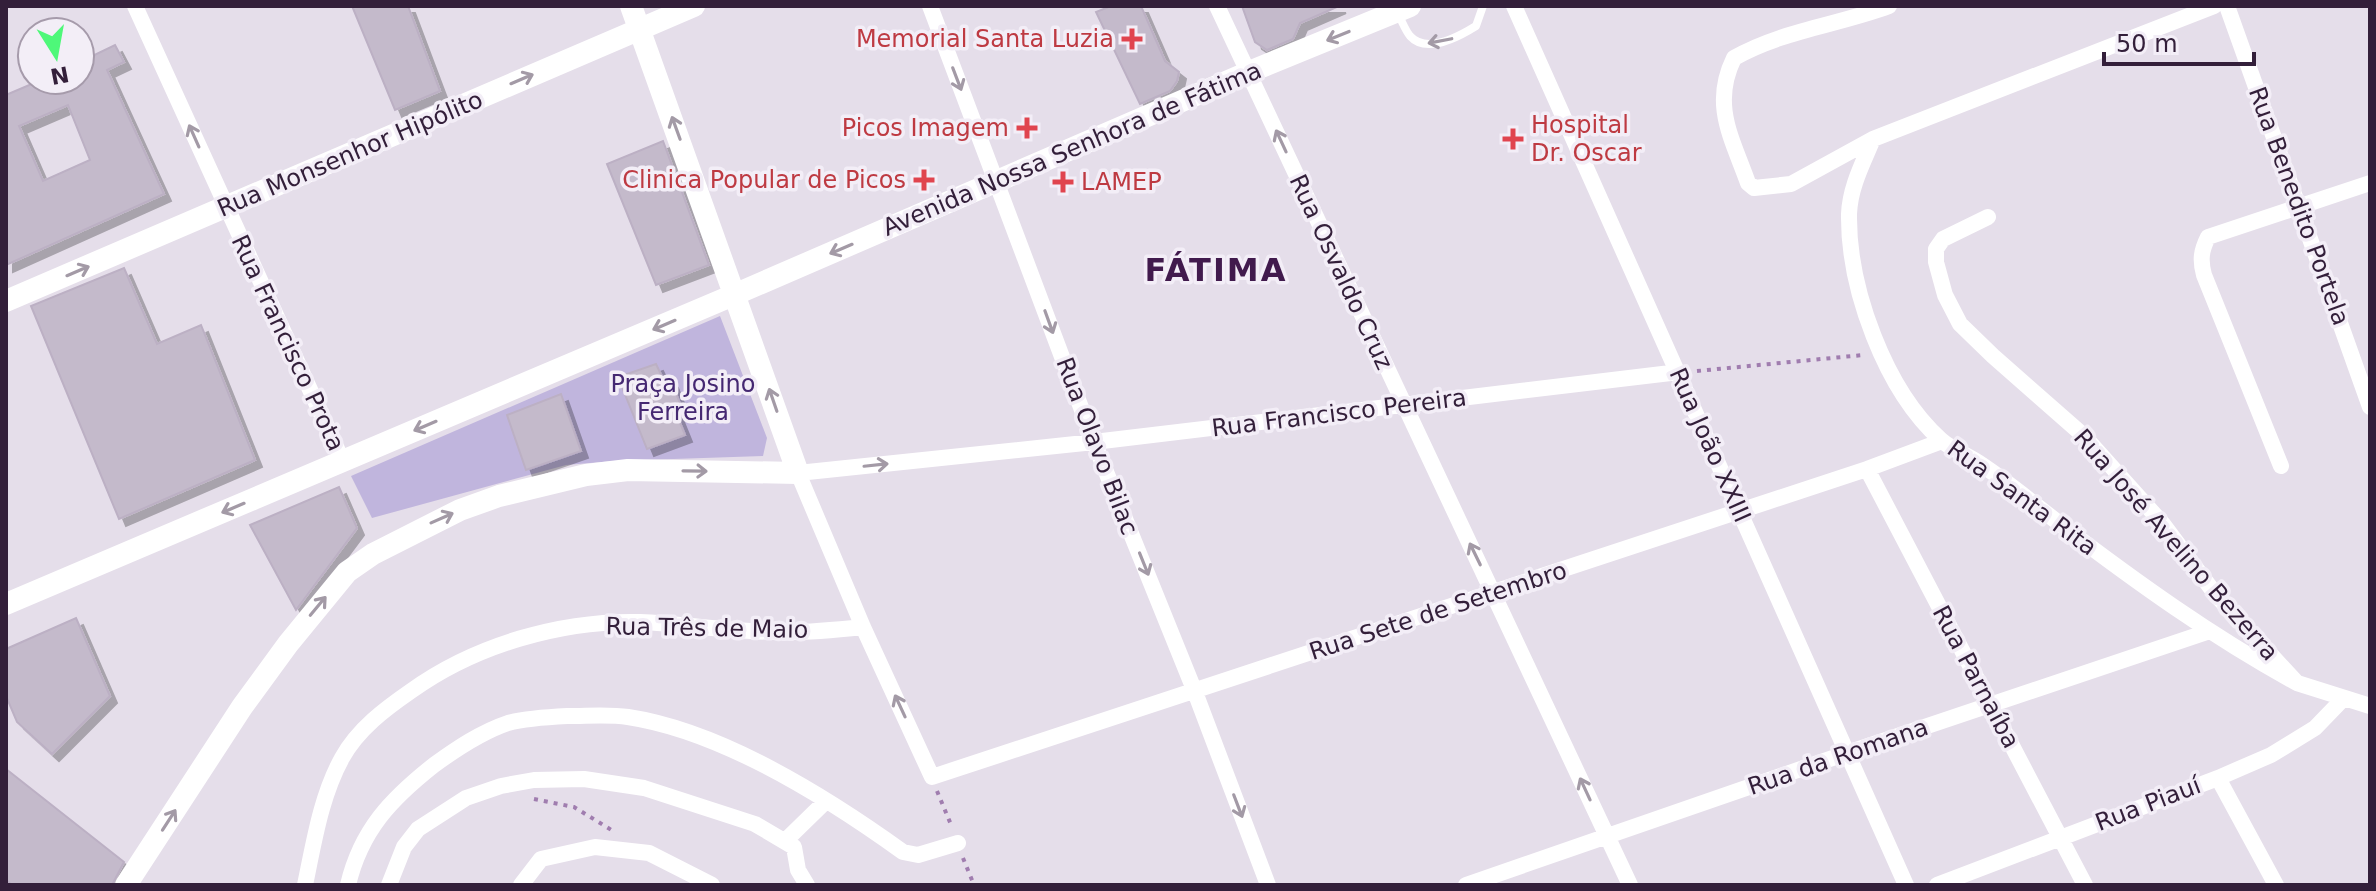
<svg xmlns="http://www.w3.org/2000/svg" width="2376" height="891" viewBox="0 0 2376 891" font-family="'DejaVu Sans',sans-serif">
	<defs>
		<filter id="shadow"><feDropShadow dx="7" dy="7" stdDeviation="0" flood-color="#0004"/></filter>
	</defs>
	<rect width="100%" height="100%" fill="#e5deea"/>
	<!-- green -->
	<path fill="#c0b5dd" d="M720,316L767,438L763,456L614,461L566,465L372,518L351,476Z"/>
	<!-- building -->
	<path fill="#c4bacb" stroke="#bcb0c4" stroke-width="2" fill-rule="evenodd" filter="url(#shadow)" d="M352,6H408L440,91L395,110Z
		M1111,6H1141L1165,61L1179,72L1177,81L1170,91L1140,104L1096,12Z
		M1242,6H1339L1300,23L1293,39L1267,50L1255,42Z
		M115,45L124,62L107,70L164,194L6,265V95L41,80H80V62ZM68,105L90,160L43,181L19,126Z
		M663,141L709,265L656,285L607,164Z
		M124,268L157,344L201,325L255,460L119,519L31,306Z
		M656,364L665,383L671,381L681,406L674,408L685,435L647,449L618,377Z
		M561,394L581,451L526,470L507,415Z
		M339,487L357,528L296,610L250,525Z
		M76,618L110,696L52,754L17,722L6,696V649Z
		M6,769L124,862L112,885H12L6,880Z"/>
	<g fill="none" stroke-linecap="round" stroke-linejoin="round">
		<!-- path -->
		<path stroke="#a07daf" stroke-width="4" stroke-dasharray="4 6" stroke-linecap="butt" d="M1697,371L1863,355
			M937,791L952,827
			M534,799L574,807L613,831
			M963,858L974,885"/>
		<!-- lane -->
		<path stroke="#fff" stroke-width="8" d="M1398,14C1402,21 1405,30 1410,36C1427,55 1460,36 1476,26L1483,6"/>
		<!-- street -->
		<path stroke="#fff" stroke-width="16" d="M135,6L343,462
			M930,6L1094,442L1195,692L1268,885
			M1217,6L1630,885
			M1514,6L1906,885
			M1889,6C1838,25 1781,31 1734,58C1711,105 1732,138 1748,183L1754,188L1791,184L1873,139L2214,6
			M2227,6L2370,407
			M1873,139C1863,163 1850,187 1849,214C1848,288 1885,390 1941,440C1952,450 1970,456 1982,465C2009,483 2034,504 2060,524C2135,581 2214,638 2297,683
			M1988,217L1943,239L1936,249V262L1945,295L1960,324L1993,356L2084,436L2163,524L2216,595L2297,683L2370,706
			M1679,372L1094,442L798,473L863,627L932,777L1867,469L1942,441
			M2281,466L2204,275C2200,260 2201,251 2208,237L2370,183
			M1867,469L2085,885
			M2218,778L2276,885
			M786,840L826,801
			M305,885C314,842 321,796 342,758C358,729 385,709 411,691C475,645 561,620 640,622C686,624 732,632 779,632C807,633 835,630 863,627
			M348,885C361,830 391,799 434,765C456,749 481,732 508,723C527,718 548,717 568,716C588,716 609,714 628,717C721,731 828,798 903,852L918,855L958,843
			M389,885L404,847L418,829L466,798L501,786L534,780L584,779L644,788L755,824L794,847L798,870L807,885
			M521,885L541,859L595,847L649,853L712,885
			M1466,885L1847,753L2210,631
			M1937,885L2218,778L2271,755L2315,728L2344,698"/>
		<!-- secondary -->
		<path stroke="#fff" stroke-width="22" d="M6,301L694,6
			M6,604L736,294L1249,72L1410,6
			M126,885L242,707L288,644L347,572L373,554L460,510L499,496L586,475L628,470L798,473L631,6"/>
	</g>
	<!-- one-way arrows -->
	<defs><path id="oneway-shaft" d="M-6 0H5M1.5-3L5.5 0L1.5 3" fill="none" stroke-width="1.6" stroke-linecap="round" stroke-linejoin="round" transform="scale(2)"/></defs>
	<g stroke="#a39aa6">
		<use href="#oneway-shaft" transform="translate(1338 36) rotate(158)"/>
		<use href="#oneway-shaft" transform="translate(1440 41) rotate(169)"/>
		<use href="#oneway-shaft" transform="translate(522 79) rotate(-23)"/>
		<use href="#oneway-shaft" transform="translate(957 79) rotate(69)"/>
		<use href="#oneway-shaft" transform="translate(676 128) rotate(-110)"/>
		<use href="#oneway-shaft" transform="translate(194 136) rotate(-114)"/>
		<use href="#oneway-shaft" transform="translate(1281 141) rotate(-115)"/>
		<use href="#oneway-shaft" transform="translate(841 249) rotate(157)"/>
		<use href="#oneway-shaft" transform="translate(78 271) rotate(-23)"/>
		<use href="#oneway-shaft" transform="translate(1049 322) rotate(70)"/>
		<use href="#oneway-shaft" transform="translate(664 325) rotate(157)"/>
		<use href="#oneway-shaft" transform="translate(773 400) rotate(-109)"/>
		<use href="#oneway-shaft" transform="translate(425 426) rotate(157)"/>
		<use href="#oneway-shaft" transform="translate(876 465) rotate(-6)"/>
		<use href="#oneway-shaft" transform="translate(695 471) rotate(1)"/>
		<use href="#oneway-shaft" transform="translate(233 508) rotate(157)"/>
		<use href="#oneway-shaft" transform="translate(442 518) rotate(-24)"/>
		<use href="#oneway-shaft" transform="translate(1475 554) rotate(-116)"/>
		<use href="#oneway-shaft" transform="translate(1144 564) rotate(68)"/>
		<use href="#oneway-shaft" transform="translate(318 606) rotate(-50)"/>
		<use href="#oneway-shaft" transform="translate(900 706) rotate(-115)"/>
		<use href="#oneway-shaft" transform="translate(1585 789) rotate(-115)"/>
		<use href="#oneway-shaft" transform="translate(1238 806) rotate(69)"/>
		<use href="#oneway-shaft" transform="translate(169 820) rotate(-57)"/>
	</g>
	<!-- markers -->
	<g fill="#e0444e" stroke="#f3eef7" stroke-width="3">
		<path d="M1128 27h8v8h8v8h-8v8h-8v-8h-8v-8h8z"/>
		<path d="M1023 116h8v8h8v8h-8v8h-8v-8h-8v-8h8z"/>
		<path d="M1509 127h8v8h8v8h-8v8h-8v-8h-8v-8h8z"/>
		<path d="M920 168h8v8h8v8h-8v8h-8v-8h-8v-8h8z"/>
		<path d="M1059 170h8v8h8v8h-8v8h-8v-8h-8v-8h8z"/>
	</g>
	<g text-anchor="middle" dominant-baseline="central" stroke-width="7" stroke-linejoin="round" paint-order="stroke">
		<!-- health labels -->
		<g font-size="24" fill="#be3a42" stroke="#f3eef7" text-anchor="end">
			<text x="1114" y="39">Memorial Santa Luzia</text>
			<text x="1531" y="125" text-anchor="start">Hospital<tspan x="1531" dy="28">Dr. Oscar</tspan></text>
			<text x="1009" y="128">Picos Imagem</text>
			<text x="906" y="180">Clinica Popular de Picos</text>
			<text x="1081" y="182" text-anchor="start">LAMEP</text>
		</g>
		<!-- street labels -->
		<g font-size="24" fill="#331f3a" stroke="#f3eef7">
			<text transform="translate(1072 149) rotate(-23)">Avenida Nossa Senhora de Fátima</text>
			<text transform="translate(350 154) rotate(-23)">Rua Monsenhor Hipólito</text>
			<text transform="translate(2299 206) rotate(70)">Rua Benedito Portela</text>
			<text transform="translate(1341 272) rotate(65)">Rua Osvaldo Cruz</text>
			<text transform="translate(288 343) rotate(65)">Rua Francisco Prota</text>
			<text transform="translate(1339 413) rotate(-7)">Rua Francisco Pereira</text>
			<text transform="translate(1710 445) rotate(66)">Rua João XXIII</text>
			<text transform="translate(1097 446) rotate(69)">Rua Olavo Bilac</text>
			<text transform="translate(2022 498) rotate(36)">Rua Santa Rita</text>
			<text transform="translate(2176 545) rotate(49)">Rua José Avelino Bezerra</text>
			<text transform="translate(1438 611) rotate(-18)">Rua Sete de Setembro</text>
			<text transform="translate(707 628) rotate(1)">Rua Três de Maio</text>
			<text transform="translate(1976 677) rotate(62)">Rua Parnaíba</text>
			<text transform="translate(1838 757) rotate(-19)">Rua da Romana</text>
			<text transform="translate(2148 804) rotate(-21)">Rua Piauí</text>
		</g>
		<!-- park labels -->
		<g font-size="24" fill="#452872" stroke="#f3eef7">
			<text x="683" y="384">Praça Josino<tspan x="683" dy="28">Ferreira</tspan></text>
		</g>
		<!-- district labels -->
		<g font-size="32" font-weight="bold" letter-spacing="2" fill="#411a4d" stroke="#f3eef7">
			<text x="1216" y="270">FÁTIMA</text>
		</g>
	</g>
	<!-- border -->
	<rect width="2376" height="891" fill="none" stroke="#331f3a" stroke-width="16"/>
	<!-- north arrow -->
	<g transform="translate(56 56) rotate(169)"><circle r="38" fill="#f3eef7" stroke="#a69bab" stroke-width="2"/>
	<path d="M0-6L14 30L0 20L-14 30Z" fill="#4ef879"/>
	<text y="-12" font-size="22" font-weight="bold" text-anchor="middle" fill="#331f3a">N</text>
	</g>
	<!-- scale -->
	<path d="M2104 52v12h150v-12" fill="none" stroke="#331f3a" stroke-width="4"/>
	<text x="2116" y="52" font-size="24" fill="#331f3a" stroke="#f3eef7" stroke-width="6" paint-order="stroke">50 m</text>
</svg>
